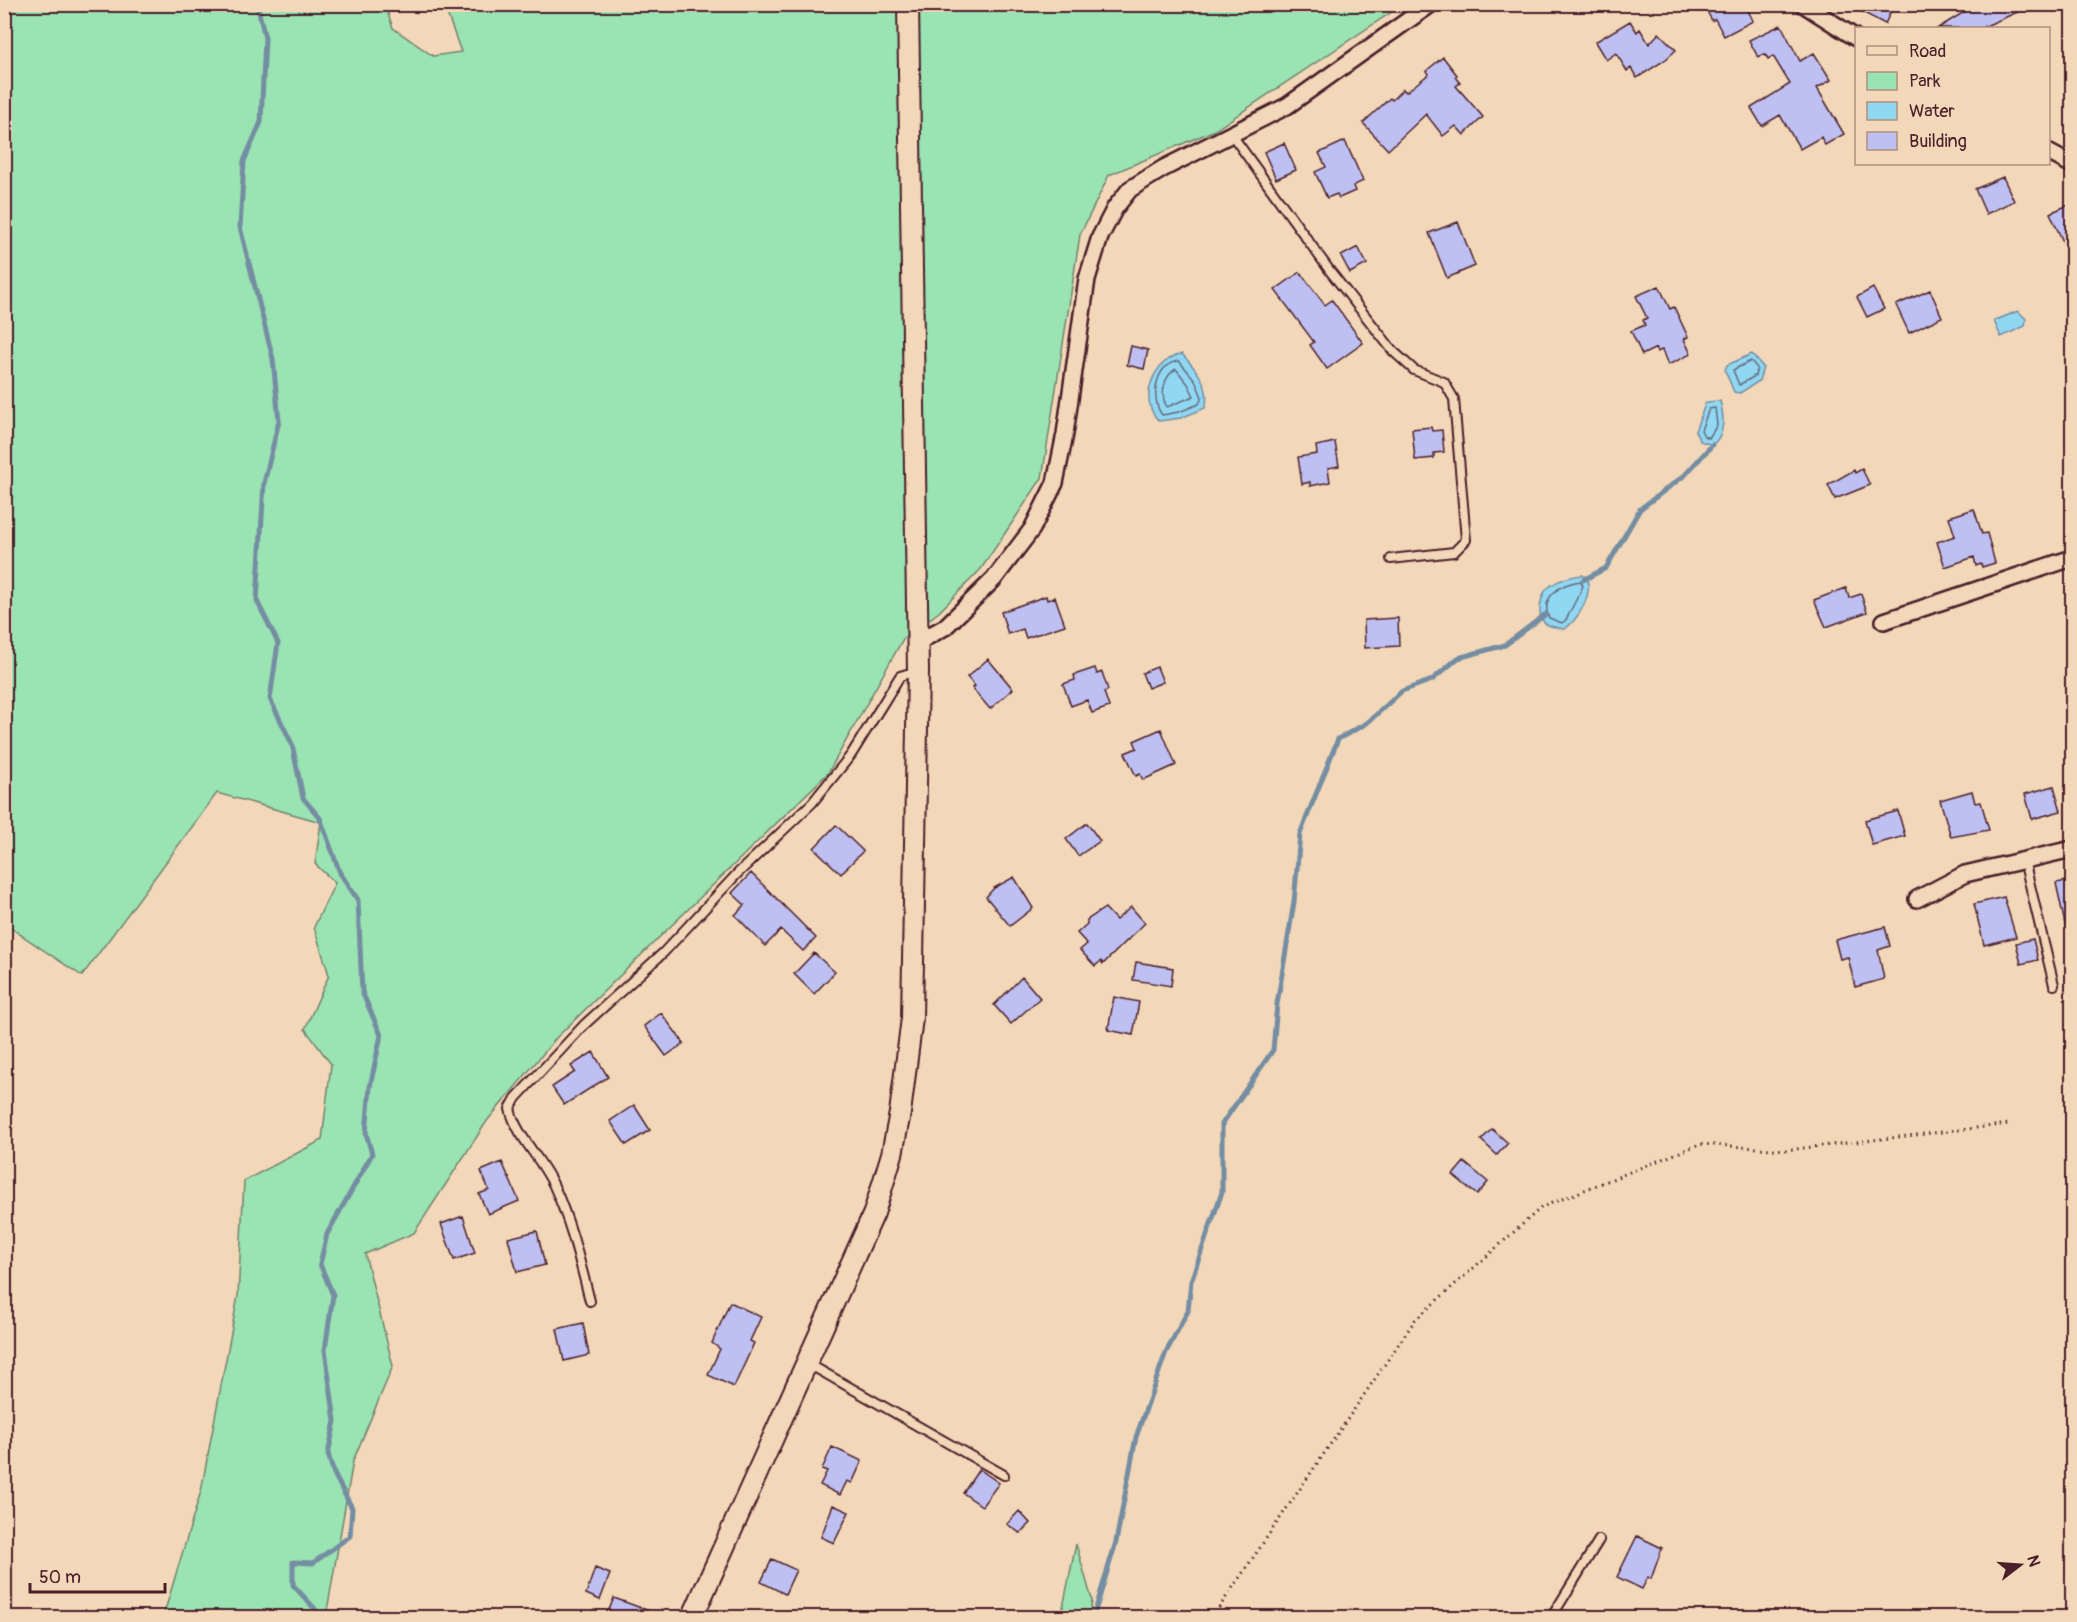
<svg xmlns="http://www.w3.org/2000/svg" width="2077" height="1622" viewBox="0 0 2077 1622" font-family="Pangolin,sans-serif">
	<rect width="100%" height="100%" fill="#f2d8b9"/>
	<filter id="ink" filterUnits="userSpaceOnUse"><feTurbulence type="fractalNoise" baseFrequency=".0167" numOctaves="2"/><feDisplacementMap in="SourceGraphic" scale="12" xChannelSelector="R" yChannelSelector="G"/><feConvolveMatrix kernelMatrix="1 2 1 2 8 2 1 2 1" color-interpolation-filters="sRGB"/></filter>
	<g filter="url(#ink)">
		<!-- green -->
		<path fill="#9ae3b2" stroke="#72816e" stroke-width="1.5" d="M4,5H385L393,28L433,56L461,52L444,5H1402L1215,130L1109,175L1080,235L1042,478L981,569L939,612L903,639L828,773L557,1037L487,1121L414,1233L365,1254L393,1366L353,1461L326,1617H163L201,1491L238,1296L244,1181L322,1140L331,1064L305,1029L329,975L314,927L335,883L315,864L321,822L217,793L82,976L5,924Z
			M1076,1544L1092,1600L1090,1617H1061Z"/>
		<!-- water -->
		<path fill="#90d7f2" stroke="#748da2" stroke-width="1.5" d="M2018,311L2026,319L2025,326L2001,337L1994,321Z
			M1182,354C1196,369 1212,387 1205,408L1181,418L1159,421C1137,400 1154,358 1182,354Z
			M1752,354L1763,367L1759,381L1740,393L1734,392L1725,370L1727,365Z
			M1720,401C1724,415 1726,435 1712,445L1700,441L1695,431L1706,402Z
			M1582,575L1587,577C1593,595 1579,618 1565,629C1559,628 1551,627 1546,624C1535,616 1541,592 1550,586C1559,580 1572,576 1582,575Z"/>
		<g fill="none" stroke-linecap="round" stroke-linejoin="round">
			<!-- shore -->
			<path stroke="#66697b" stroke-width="1.5" d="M1179,361L1195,380L1202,397L1199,404L1179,412L1162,415C1150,399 1155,363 1179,361Z
				M1751,361L1757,368L1755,376L1739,385L1733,370Z
				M1176,369L1188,384L1194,396L1167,407C1160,396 1163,376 1176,369Z
				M1715,408L1717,425L1709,438L1704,436L1701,430L1709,409Z
				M1580,581L1583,586L1566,620L1562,623L1549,618C1540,597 1560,584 1580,581Z"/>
			<!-- stream -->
			<path stroke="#748da2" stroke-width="5" d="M257,4L265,38L261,122L244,161L240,227L273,359L279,421L264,483L257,601L278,643L270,699L292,744L303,798L320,818L340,873L358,900L362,992L381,1035L370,1087L366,1133L372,1154L327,1234L320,1264L333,1295L325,1350L335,1421L328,1454L334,1474L352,1508L350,1536L313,1563L293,1562V1585L315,1609L317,1618
				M1583,580L1606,568L1640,509L1685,475L1712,445
				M1093,1618L1116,1542L1136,1437L1166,1352L1188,1311L1191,1281L1222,1192V1124L1273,1050L1277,1004L1294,902L1300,834L1338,739L1367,723L1402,691L1432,680L1458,658L1505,645L1546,614"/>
		</g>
		<!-- building -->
		<path fill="#bfc0f2" stroke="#4a1f2b" stroke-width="1.5" d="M1707,4H1745L1753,21L1724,36L1715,19L1712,21L1706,9L1709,7Z
			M1847,4H1894L1885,24Z
			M1977,4H2036L1981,28H1938Z
			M1630,21L1637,32L1640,29L1649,44L1659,33L1676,50L1665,60L1637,78L1631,68L1627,71L1616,53L1606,60L1595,42Z
			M1781,25L1800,61L1814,53L1831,80L1817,88L1844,134L1825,145L1821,137L1800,149L1780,115L1762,126L1751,108L1790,84L1773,56L1768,59L1765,54L1758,57L1749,40Z
			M1443,57L1457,75L1455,77L1460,83L1456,86L1483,117L1464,135L1456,126L1443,136L1426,114L1388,150L1363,123L1390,98L1392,100L1403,89L1406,92L1429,74L1426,71Z
			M1345,141L1363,181L1353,186L1355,191L1339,198L1337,194L1327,198L1315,172L1326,167L1319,153Z
			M1284,143L1296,170L1276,179L1264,152Z
			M2003,177L2014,201L1986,214L1975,189Z
			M2073,203V264L2050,213Z
			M1458,222L1475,266L1447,278L1429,233Z
			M1358,247L1367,264L1350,273L1341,256Z
			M1300,272L1325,305L1332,300L1363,343L1327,369L1310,345L1314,342L1275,290Z
			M1659,286L1670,309L1674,307L1688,337L1684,339L1691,354L1668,365L1662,350L1657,352L1656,348L1642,355L1631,331L1645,325L1643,320L1647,318L1636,296Z
			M1873,288L1884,309L1867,317L1857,297Z
			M1930,290L1942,317L1909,333L1896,305Z
			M1131,346L1148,350L1144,369L1127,365Z
			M1431,427L1432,431L1442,430L1444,452L1434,453V458L1415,460L1412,429Z
			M1335,442L1339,466L1328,468L1330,482L1310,486V482L1302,484L1298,457L1317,454L1316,446Z
			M1862,469L1870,485L1835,499L1828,485L1854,470L1855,473Z
			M1974,509L1982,534L1987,533L1995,563L1982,567L1981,564L1976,566L1974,557L1945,567L1937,542L1955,536L1949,517Z
			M1846,588L1849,598L1861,594L1867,612L1826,627L1814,600Z
			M1046,596L1047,600L1055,597L1065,625L1026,638L1023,629L1008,634L1001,612Z
			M1398,618L1399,646L1365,648L1364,620Z
			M988,659L1013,689L990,709L972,688L975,686L967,677Z
			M1157,667L1163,682L1148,688L1142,673Z
			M1095,668L1097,674L1102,672L1108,690L1104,692L1109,707L1092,713L1087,700L1071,706L1063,684L1075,680L1074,675Z
			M1161,729L1176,765L1143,780L1140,774L1136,776L1125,753L1137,748L1134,741Z
			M2054,786L2061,811L2032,819L2025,794Z
			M1972,791L1975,803L1981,802L1989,830L1951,837L1940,800Z
			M1898,811L1905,836L1872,845L1865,820Z
			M1087,823L1100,841L1078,856L1066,839Z
			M836,825L863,851L841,874L814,848Z
			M751,873L816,938L803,951L781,930L765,946L735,915L745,905L732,893Z
			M1014,877L1033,908L1010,926L986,897L994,888Z
			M2073,880V929H2066L2056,883Z
			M2004,897L2016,937L1984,945L1974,904Z
			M1131,907L1145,923L1103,964L1101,961L1095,966L1080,950L1087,944L1077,933L1087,924V920L1105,908L1116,920Z
			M1885,927L1890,946L1878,950L1884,979L1855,987L1848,957L1840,959L1835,940Z
			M2033,939L2038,960L2021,964L2016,943Z
			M814,953L835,972L814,994L794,974Z
			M1136,962L1173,968L1171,986L1133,980Z
			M1022,977L1040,998L1011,1024L994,1005Z
			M1114,997L1139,1002L1133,1035L1108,1030Z
			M661,1013L684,1043L666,1056L644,1026Z
			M593,1052L608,1077L564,1105L552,1087L575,1072L571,1066Z
			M634,1105L650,1130L626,1145L610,1121Z
			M1492,1129L1508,1143L1497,1155L1481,1140Z
			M502,1162L519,1201L488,1214L479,1194L489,1190L481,1171Z
			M1464,1162L1488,1182L1477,1195L1453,1175Z
			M463,1216L475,1253L454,1260L441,1224Z
			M537,1231L545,1265L517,1272L508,1238Z
			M730,1302L761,1317L750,1341L754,1343L734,1387L708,1375L720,1349L712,1343Z
			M583,1323L589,1355L564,1361L557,1329Z
			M832,1447L862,1461L852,1483L847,1481L840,1495L820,1485L827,1471L822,1469Z
			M979,1469L999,1483L982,1506L963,1493Z
			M833,1505L849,1512L834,1543L821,1537Z
			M1019,1511L1030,1523L1020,1533L1007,1524Z
			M1637,1536L1662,1548L1651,1579L1648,1577L1642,1589L1617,1577Z
			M772,1559L796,1570L785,1594L761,1582Z
			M595,1568L610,1574L600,1600L586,1594Z
			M614,1598L663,1616V1617H606Z"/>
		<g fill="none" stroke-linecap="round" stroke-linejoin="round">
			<defs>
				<path id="service" d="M1232,135L1330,271L1393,351L1414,370L1444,382L1454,399L1466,540L1454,552L1391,559
					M2024,860L2054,985
					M590,1301C580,1262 571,1223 554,1186C542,1159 517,1137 510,1109L516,1098L584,1025L663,953L737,874L812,803L851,755L900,676L917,671
					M807,1363L1004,1475
					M1551,1618L1599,1540"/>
				<path id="minor" d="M1803,4L1856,38
					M2048,152L2072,165
					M1884,621L2072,558
					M918,642L945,627L994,579L1032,529L1055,483L1065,434L1087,279L1100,237L1115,208L1130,189L1164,168L1287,106L1431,4
					M1917,899L1965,874L2072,849"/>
				<path id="tertiary" d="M692,1618L874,1213L892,1154L900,1113L912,1018L918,670L908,4"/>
			</defs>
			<!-- service casing -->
			<use href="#service" stroke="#4a1f2b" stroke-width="12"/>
			<!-- minor casing -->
			<use href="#minor" stroke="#4a1f2b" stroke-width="20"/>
			<!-- tertiary casing -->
			<use href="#tertiary" stroke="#4a1f2b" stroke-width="24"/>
			<!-- path -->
			<path stroke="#4a1f2b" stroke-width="3" stroke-dasharray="1.5 4.5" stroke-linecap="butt" d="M1212,1618L1415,1320L1542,1207L1700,1144L1787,1150L2010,1124"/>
			<!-- service -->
			<use href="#service" stroke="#f2d8b9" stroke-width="8"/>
			<!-- minor -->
			<use href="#minor" stroke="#f2d8b9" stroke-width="15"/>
			<!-- tertiary -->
			<use href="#tertiary" stroke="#f2d8b9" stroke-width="20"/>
		</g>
	</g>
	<!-- margin -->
	<rect width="2077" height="1622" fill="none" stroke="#f2d8b9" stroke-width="24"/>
	<rect x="12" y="12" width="2053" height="1598" fill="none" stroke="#4a1f2b" stroke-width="2" filter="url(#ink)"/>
	<!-- legend -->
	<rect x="1855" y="27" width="195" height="138" fill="#f2d8b9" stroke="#af8e80" stroke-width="1.5"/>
	<rect x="1867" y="46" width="30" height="9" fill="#f2d8b9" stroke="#af8e80" stroke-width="1.5"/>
	<text x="1909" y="57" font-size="18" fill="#4a1f2b">Road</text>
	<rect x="1867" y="72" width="30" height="18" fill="#9ae3b2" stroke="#af8e80" stroke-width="1.5"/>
	<text x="1909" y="87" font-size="18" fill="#4a1f2b">Park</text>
	<rect x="1867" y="102" width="30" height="18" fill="#90d7f2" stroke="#af8e80" stroke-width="1.5"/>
	<text x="1909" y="117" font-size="18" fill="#4a1f2b">Water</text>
	<rect x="1867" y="132" width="30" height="18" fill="#bfc0f2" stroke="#af8e80" stroke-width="1.5"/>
	<text x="1909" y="147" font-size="18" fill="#4a1f2b">Building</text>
	<!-- north arrow -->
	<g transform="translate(2020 1565) rotate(73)" stroke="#f2d8b9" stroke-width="4.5" paint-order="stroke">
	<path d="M0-4.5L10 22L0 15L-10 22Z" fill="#4a1f2b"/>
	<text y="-9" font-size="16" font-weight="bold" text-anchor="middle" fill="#4a1f2b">N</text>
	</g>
	<!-- scale -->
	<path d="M30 1583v9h135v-9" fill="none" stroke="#4a1f2b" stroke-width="3"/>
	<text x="39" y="1583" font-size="18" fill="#4a1f2b" stroke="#f2d8b9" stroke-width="4.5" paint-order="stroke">50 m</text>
</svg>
